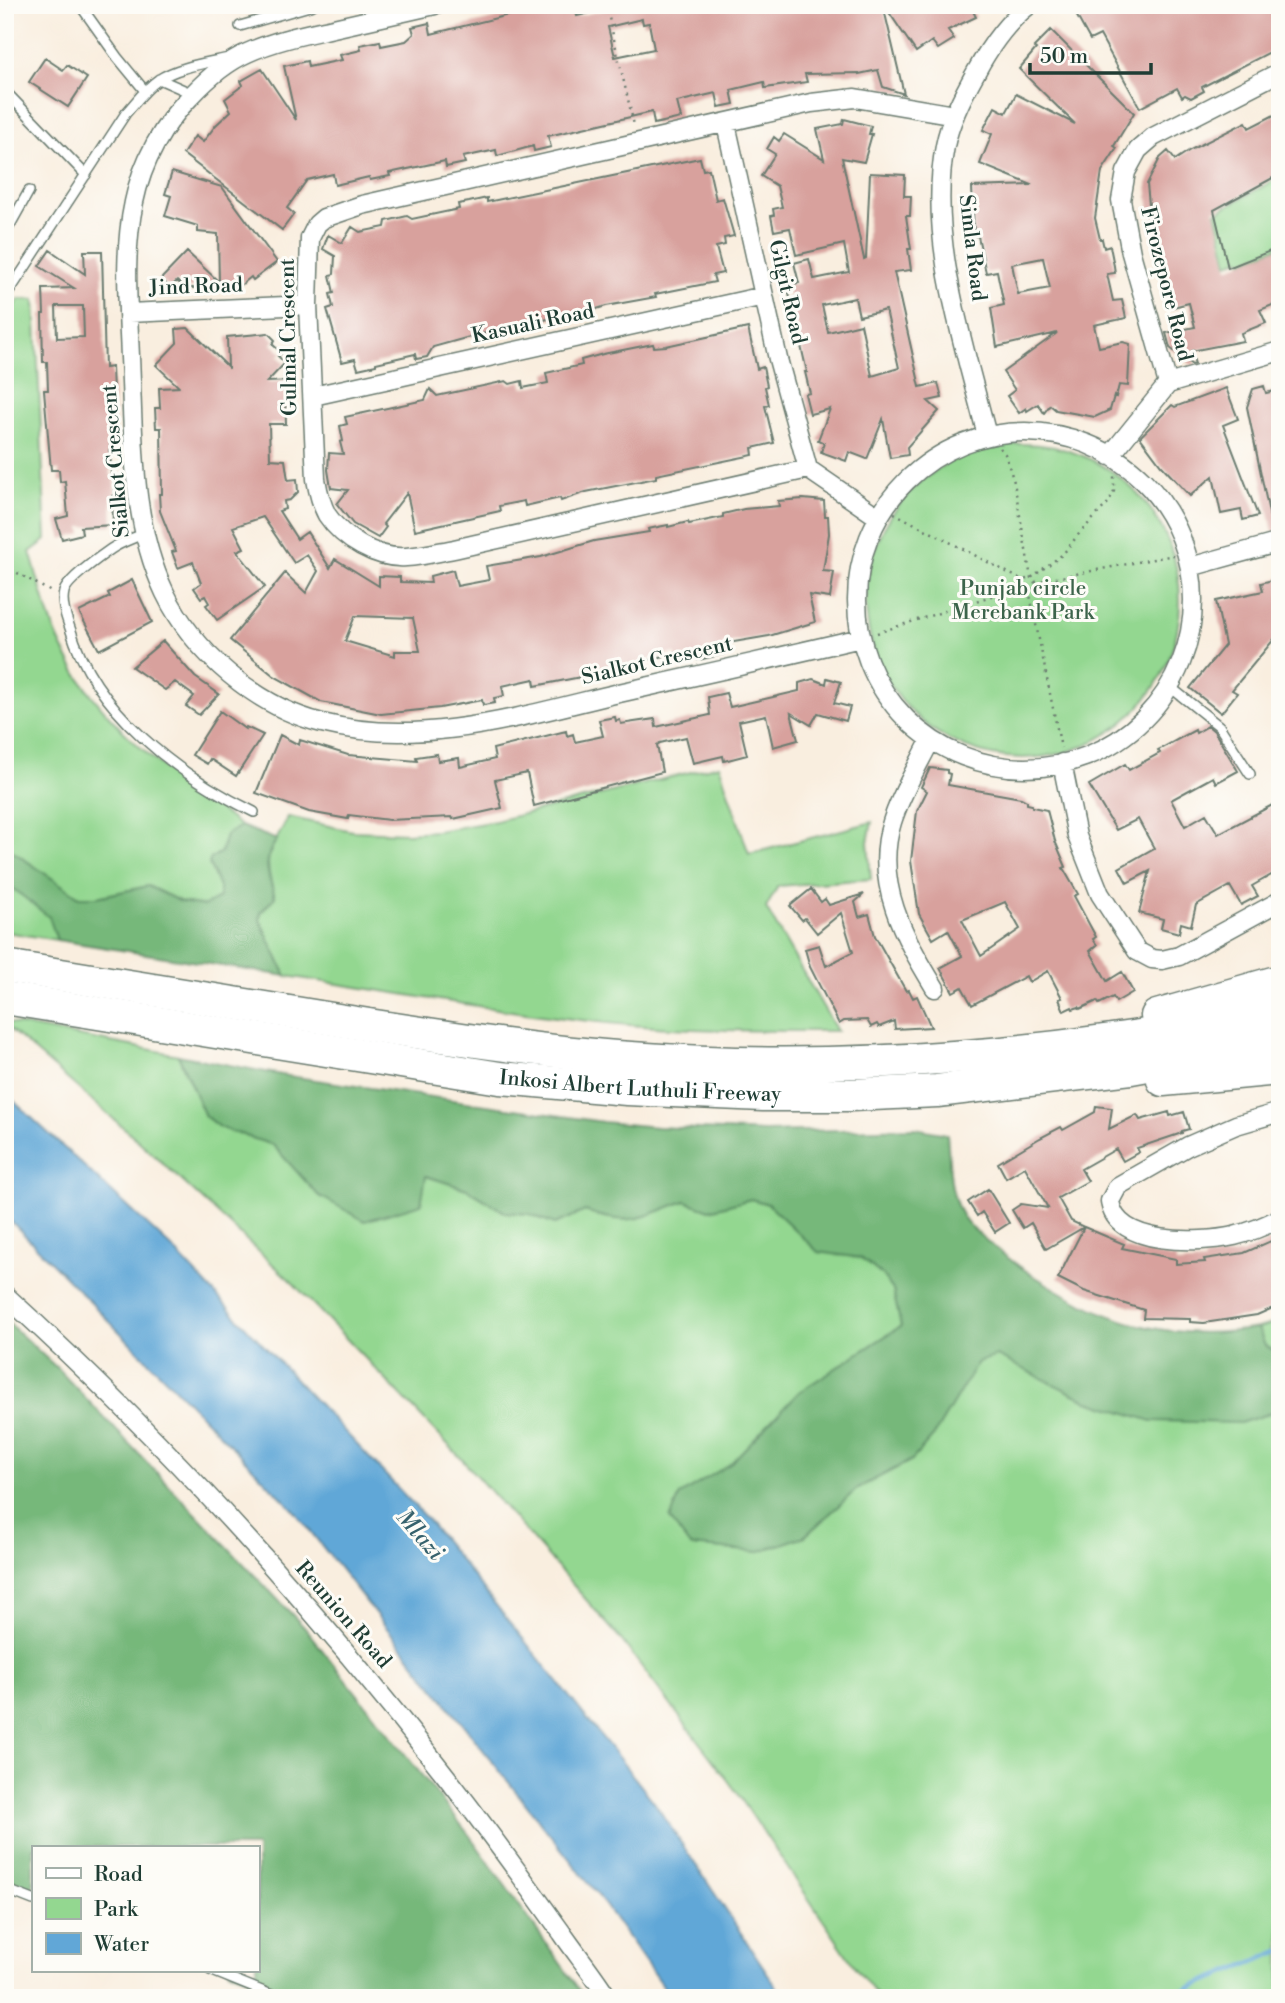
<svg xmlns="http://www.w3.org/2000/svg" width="1285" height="2003" viewBox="0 0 1285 2003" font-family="'Libre Bodoni',serif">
	<rect width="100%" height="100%" fill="#fdfcf7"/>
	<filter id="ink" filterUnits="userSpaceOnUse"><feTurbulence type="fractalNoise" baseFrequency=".0143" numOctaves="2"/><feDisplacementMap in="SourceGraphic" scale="14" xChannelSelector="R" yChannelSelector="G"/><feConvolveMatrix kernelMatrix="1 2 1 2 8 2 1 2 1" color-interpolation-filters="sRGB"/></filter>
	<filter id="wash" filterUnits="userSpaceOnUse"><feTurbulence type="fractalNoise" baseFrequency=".00686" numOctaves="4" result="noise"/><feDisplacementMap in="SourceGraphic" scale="28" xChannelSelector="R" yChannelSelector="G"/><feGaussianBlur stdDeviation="1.57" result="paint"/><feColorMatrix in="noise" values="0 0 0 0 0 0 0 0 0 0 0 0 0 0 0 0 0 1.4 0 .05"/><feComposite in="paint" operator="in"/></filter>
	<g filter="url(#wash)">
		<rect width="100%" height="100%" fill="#f9eedf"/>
		<!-- green -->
		<path fill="#93d790" stroke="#598a62" stroke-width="2" d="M1280,177V246L1242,262L1240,259L1228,263L1216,212Z
			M19,299L35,300L46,540L30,552C40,585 48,619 63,649C102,728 173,775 241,826L226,835L221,852L211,859L209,864L219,887V898L204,906L181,902L148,886L97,897H79L5,846V319Z
			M866 601a157 157 0 1 1 314 0a157 157 0 1 1-314 0Z
			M719,765L749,854L872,822L868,842L871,879L778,886L766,908L837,1031C761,1031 684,1031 608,1023C500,1012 393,992 286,976L260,920L261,912L275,897C261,852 270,855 288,817L352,831L407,833L437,831L496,821Z
			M5,882L50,917L57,940L5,932Z
			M5,1022L178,1055L205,1116L219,1127L273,1145L318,1195L426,1176L467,1189L505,1212L529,1214L555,1224L585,1211C630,1228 642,1216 685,1201L710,1210L751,1199L768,1204L818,1251L861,1258L883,1276L893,1290L901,1326L799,1392L730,1464L681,1495L805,1536L858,1488L912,1460L934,1435L978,1361L997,1355L1088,1401L1240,1423L1280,1410V1998H879L854,1966L733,1787L619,1637L459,1456L292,1282L132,1135L5,1025Z
			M1280,1322V1354L1265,1346L1258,1328Z"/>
		<!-- forest -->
		<path fill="#76b87a" stroke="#4a7a57" stroke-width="2" d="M241,826L277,840C261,859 268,875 275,897L261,912L260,920L286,976L57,940L49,917L5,882V846L79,897H97L148,886L181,902L204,906L219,898V887L209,864L211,858L221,852L226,835Z
			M178,1055L282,1075L603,1122L657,1127L765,1132L915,1128L947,1134C950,1162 948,1193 963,1217C973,1232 1004,1255 1019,1266C1099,1320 1161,1344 1258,1328L1265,1346L1280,1354V1410L1240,1423L1152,1421L1088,1401L997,1356L978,1362L934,1435L912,1460L858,1488L805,1536L758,1552L690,1546L670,1519L680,1495L730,1464L799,1392L901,1326L893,1290L883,1276L861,1258L818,1252L768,1204L751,1199L710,1210L685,1201C641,1217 631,1228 585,1211L555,1224L529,1214L505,1212L467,1189L426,1176L421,1204L365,1221L318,1195L273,1145L219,1127L205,1116Z
			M5,1320L57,1368L304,1627L470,1836L585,1998H299L228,1970H257V1847H33V1893L5,1882Z"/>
		<!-- water -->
		<path fill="#61a7d7" stroke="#407286" stroke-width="2" d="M5,1093L171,1247L426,1518L654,1802L784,1998H671L597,1894L292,1508L5,1215Z"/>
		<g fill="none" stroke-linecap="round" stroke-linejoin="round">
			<!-- stream -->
			<path stroke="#61a7d7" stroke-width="5" d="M1165,1998L1280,1951"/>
		</g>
		<g id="blocks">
			<!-- building -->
			<path fill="#d8a19d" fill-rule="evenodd" d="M611,5H716L717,9L737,5H883L904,94L883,87L878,70L859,74V73L805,74L807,82L765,88L764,82L731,90L734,104L719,107L716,93L677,102L681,118L654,124L652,112L548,136L551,147L534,151L533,146L497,156L496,150L463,157L465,163L446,167L445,161L389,173L390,176L370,180L369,177L335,185L333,174L307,180L287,208L294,214L282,230L183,154L195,136L203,142L216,125L231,111L225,99L243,85L241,81L262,69L296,120L284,66L307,61L308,67L342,60L340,55L361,50L360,45L380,41L381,46L406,41L414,34L412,27L429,23L431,34L521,12L522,16L542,11V14L575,7L577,16L612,8ZM642,19L643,24L649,23L654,49L615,57L608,27Z
				M884,5H970L976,17L948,30L954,39L938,49L932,41L916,52Z
				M1085,5H1263L1267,12L1280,5V47L1202,87L1204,91L1191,98L1185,95L1182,97L1177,88L1140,108L1100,35L1090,40L1074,11Z
				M1051,30L1134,113L1114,146L1117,148L1102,171L1095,218L1100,239H1102L1104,248L1110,246L1114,266L1115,273L1107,274L1113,301L1122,300L1126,318L1094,325L1099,347L1123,342L1130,344L1128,386L1119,385L1116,397L1114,396L1110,410L1095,417L1056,410L1050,405L1044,413L1038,404L1027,411L1026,408L1019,413L1007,396L1015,390L1003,372L1057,333L997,347L991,308L1004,305L997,271L986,273L978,236H974L972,187L1032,185L980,164L992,134L983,130L995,107L1006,113L1016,94L1075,124L1019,69L1036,49L1034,47ZM1043,258L1050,288L1018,294L1012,264Z
				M45,58L63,70L67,65L87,78L68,107L29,82Z
				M1280,112V174L1214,210L1228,268L1280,247V302L1260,310L1266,323L1241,333L1243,341L1191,351L1195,364L1192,365L1170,348L1166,333L1195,327L1189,303L1169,308L1157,260L1160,259L1152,215H1150L1147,184L1160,158L1168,151L1175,160L1190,150L1246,122L1249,128Z
				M844,119L871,126L869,134H872L864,162L842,158L864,259L866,258L870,173L905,175L904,196H911L910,216H906L911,249H908L911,270L894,272L920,387L938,383L942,398L928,401L939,411L907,447L908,455L890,458L883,419L867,459L849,452L846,461L821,452L824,443L818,440L830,409L810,414L805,394L810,393L805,372H807L787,285L799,283L794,263L809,259L814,279L849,272L844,244L796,255L790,228L774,231L771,216L774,215L773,209L782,207L777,186L761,176L775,154L767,149L774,137L779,141L784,134L824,159L817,129L843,124ZM855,298L859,316L886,310L899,368L872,376L861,324L828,332L822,305Z
				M700,158L703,170L709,169L716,200L723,198L734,236L724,238L725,245L716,247L723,273L713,275L715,282L655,294L656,297L606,306L571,317L570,314L473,336L433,347L427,357L416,359L415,354L376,363V365L358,369L355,359L342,362L327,309L333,307L330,294L334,293L330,275L334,274L335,256L323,249L328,235L342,243L352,227L360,232L385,227L386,221L407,216L412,219L459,209L458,204L469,202L487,198V202Z
				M172,172L222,187L277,262L253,280L251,277L241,285H221L225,288H185L177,281L170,288L161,279L187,252L219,282L218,234L198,232V226L165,216L171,196L165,194Z
				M50,250L85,274L84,251H102L105,368L112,367L115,442H110L111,476L114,475L115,495L112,496L113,525L81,527L82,534L62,539L56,519L68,516L65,481L60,482L59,470H51L44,390H48L47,362H43L42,314H44L43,289L74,288L39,266ZM56,306H83L84,337L57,338Z
				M188,328L228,367L227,337L268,333L275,340L272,344L282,353L278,356L285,363L267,382L295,381L296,395L285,396L286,424H269L270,459L285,460L288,480L297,479L298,492L290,500L284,501L285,509L279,511L297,539L307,532L330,568L335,559L379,586V576L400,577V582L431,583L430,576L453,570L457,586L489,580L486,566L541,557L594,541L649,532L648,529L668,525V527L688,522L689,524L723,517V514L744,509L779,506L778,501L803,499L824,501L825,516H828L829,534L823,571L834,572L830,598L809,595L815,622L769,636L722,644L724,654L698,660L697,655L677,659L675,653L601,673L535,686L534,679L502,686L504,696L494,698L495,703L483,705L482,700L440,708L381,714L321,702L274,676L230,640L285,573L306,593L318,571L307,555L294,563L263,517L233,527L244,548L237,551L265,587L217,620L206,605L209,603L205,596L201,598L194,588L201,583L193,562L178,568L172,552L176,551L160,511L159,494H162L161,428H156L155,408H160L159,388L179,387L156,365L177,343L176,329ZM355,616L413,618L420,651H395V656L345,641Z
				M748,328L757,369L763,367L767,386L765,387L769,405L765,406L774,443L752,448L753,455L656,475V478L586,492L561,501L560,498L525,506L524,501L499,506L500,511L415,530L407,493L383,524L386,527L378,538L353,524L337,504L348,490L331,488L328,470L329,453L343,454L340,442L343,441L340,426L347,424L345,417L425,400L430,389L437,396L506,381L510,384L522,381L523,388L548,383L546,373L582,365L581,360L603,354L653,344L654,347L666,346Z
				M1264,386L1266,393L1275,391L1276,394L1280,393V443L1277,444L1280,457V531L1273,532L1247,407L1253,389Z
				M1226,388L1238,419L1223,425L1258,516L1243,520L1241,510L1221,514L1213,476L1190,496L1161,465L1140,437L1172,405L1175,407Z
				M1280,578V632L1232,690L1237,693L1221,713L1190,688L1225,645L1216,601L1263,591L1261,583Z
				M132,580L152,622L99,650L79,612L110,597L108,593Z
				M163,641L195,677L219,694L199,715L186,706L194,696L175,682L165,690L132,667Z
				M827,678L841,682L834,703L850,707L846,721L818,713L811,725L791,713L798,740L773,747L766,715L739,721L747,755L724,761L723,756L693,763L686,737L660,743L657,745L662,772L534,806L527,773L495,780L502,808L453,819L452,817L389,820L349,815L348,819L309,812L256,793L280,735L299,745L300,740L348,755L417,761L416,757L437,754L438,761L459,758L460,767L495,759L493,749L566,731L567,736L573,734L575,742L603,736L599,720L615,717L616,721L620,720L621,724L655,719L656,727L710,715L708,697L726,693L730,707L799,691V683L813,679L826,684Z
				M220,711L245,729L246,727L263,735L236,776L210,759L207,764L192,755Z
				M1208,726L1214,731L1238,771L1216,783L1213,777L1171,800L1185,826L1206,814L1218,834L1280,801V870L1252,886L1258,896L1241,905L1230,886L1196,905L1191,926L1181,923L1179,933L1161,928L1163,919L1139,913L1150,871L1127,883L1119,868L1154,848L1138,819L1116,830L1089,785L1125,764L1129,770L1160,753L1158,750L1195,730L1196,733Z
				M930,768L947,770V773L950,774L948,785L1021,798L1027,801V804L1032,805V807L1047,810L1055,841L1066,867L1063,868L1078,894L1074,896L1096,937L1093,939L1097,945L1090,951L1107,981L1122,972L1133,992L1116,1002L1113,997L1099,1004L1097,1001L1080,1009L1079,1007L1073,1009L1072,1007L1064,1011L1059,999L1062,998L1048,971L1029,982L1026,976L972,1005L962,987L953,992L940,968L962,956L948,930L933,939L919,914L911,861L917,811L927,791L921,787ZM1005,902L1020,929L981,956L962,920Z
				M811,889L821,902L825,899L829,905L864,894L855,902L859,917L869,914L875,936L906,991L909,990L913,998L917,996L931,1027L895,1029L894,1021L879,1027L877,1024L871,1027L867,1020L844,1021L839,1024L810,967L805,949L819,945L826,966L853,952L841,913L817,933L805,918L802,920L790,906Z
				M1096,1106L1112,1108L1109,1129L1137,1115L1140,1120L1169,1112L1170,1116L1184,1112L1189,1129L1182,1131V1133L1137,1148L1139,1152L1123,1161L1116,1149L1081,1169L1088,1181L1058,1198L1071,1221L1084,1227L1046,1249L1031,1223L1023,1228L1012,1210L1021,1204L1048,1208L1025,1167L1006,1178L998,1163L1040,1138L1061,1127L1063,1130L1095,1112Z
				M988,1189L1009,1223L995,1232L982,1212L977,1216L968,1202Z
				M1084,1227L1124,1244L1122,1248L1176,1259V1264L1205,1262L1204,1259L1244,1253L1280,1237V1305L1257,1315L1204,1323L1190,1322V1319L1143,1318L1144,1310L1084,1291L1058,1278Z"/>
		</g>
	</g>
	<g filter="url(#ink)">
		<use href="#blocks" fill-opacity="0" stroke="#6b7b70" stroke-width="2"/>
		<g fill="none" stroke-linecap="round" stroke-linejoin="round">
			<defs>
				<path id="lane" d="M80,5L117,57L145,91
					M240,26L313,5
					M159,79L193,94
					M5,91L86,175
					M5,234L29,191
					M5,298L126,113C136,102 145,89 158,80C177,67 206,63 229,58
					M145,533C134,538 121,542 111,549C101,556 66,581 64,592C61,603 66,617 70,628C95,712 178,775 254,812
					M1169,686L1219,726L1250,774
					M5,1889L33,1900
					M210,1970L279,1998"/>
				<path id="street" d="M435,5C400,13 364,21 329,29C302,35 273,41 247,53C227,62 207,79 192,95C163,124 142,162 134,202C123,252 128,306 130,357C134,436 130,520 165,593C194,653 257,707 322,723C421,748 522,716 619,693C700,675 780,657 861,638
					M726,124L778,359L808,469
					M128,313L308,305
					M1168,384L1131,253L1121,200L1126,172L1138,150L1153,137L1280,72
					M313,396L764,296
					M857 600a168 168 0 1 1 336 0a168 168 0 1 1-336 0Z
					M987,436C965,346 927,239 945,146C950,120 963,95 976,72C989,48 1007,22 1029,5
					M1110,456L1168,384L1280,351
					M878,517L808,469L454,549C438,552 422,556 406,557C376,559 343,539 327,515C321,504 318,491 316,479L308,305L310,238L317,224L324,218L362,205L811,103L855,98L955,115
					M1190,567L1280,542
					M931,739C918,766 901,793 892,822C873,883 904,937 935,988
					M1062,763L1077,836L1100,894L1137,951L1152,959L1162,960L1179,956L1280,901
					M1280,1112L1236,1125L1188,1146L1118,1186L1110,1201C1115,1247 1201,1243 1234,1236C1250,1232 1265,1226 1280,1218
					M5,1295C166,1441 312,1604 445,1775C486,1827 524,1880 562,1933C577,1955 594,1975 608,1998"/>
				<g id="highway">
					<path d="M5,966C129,985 252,1007 375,1026C460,1039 545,1052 631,1058C851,1074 1064,1054 1280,1012"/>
					<path id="s1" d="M5,998L500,1078L627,1089L763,1095H851L937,1091L1131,1068L1280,1041"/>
					<path d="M1157,1016L1280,981"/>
					<path d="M1163,1080L1280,1069"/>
				</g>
			</defs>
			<!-- lane casing -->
			<use href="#lane" stroke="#6b7b70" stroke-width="12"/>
			<!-- street casing -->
			<use href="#street" stroke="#6b7b70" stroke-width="21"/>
			<!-- highway casing -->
			<use href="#highway" stroke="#6b7b70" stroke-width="35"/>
			<!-- path -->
			<path stroke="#6b7b70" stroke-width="2.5" stroke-dasharray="2 5" stroke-linecap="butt" d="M606,5L634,125
				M1000,448L1005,454L1014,482L1031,578L1035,582L1032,589L1026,590L1022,586L1023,580L1031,578L1063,554L1078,535L1108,503L1114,491V473
				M894,513L1022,580
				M5,566L53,593
				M1035,582L1179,554
				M1029,590L1061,748
				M877,633L1022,586"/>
			<!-- lane -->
			<use href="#lane" stroke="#fff" stroke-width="9"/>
			<!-- street -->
			<use href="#street" stroke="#fff" stroke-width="18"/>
			<!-- highway -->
			<use href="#highway" stroke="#fff" stroke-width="32"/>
		</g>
	</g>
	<g text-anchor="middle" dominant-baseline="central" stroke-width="6" stroke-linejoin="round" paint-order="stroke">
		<!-- street labels -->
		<g font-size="21" fill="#1f3d34" stroke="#fdfcf7">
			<text transform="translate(972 248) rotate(83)">Simla Road</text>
			<text transform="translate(1166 284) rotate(76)">Firozepore Road</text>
			<text transform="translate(196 287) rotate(-2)">Jind Road</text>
			<text transform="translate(787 292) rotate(77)">Gilgit Road</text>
			<text transform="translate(533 324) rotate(-12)">Kasuali Road</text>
			<text transform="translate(289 337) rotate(-91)">Gulmal Crescent</text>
			<text transform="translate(116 461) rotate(-95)">Sialkot Crescent</text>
			<text transform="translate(657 661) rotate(-13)">Sialkot Crescent</text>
			<text stroke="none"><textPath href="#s1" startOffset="642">Inkosi Albert Luthuli Freeway</textPath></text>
			<text transform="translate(343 1615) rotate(49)">Reunion Road</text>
		</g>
		<!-- park labels -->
		<g font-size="21" fill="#3c644b" stroke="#fdfcf7">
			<text x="1023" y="589">Punjab circle<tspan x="1023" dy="24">Merebank Park</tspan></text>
		</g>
		<!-- water labels -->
		<g font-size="23" font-style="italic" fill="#36626d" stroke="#fdfcf7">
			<text transform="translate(420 1535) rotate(49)">Mlazi</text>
		</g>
	</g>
	<!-- margin -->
	<rect width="1285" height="2003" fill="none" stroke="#fdfcf7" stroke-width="28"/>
	<!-- legend -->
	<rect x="32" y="1846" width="228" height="126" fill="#fdfcf7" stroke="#a4b0a9" stroke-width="2"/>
	<rect x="46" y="1868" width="35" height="10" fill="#ffffff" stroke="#a4b0a9" stroke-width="2"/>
	<text x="94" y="1881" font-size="21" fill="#1f3d34">Road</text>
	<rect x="46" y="1898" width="35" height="21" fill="#93d790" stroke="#a4b0a9" stroke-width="2"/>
	<text x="94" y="1916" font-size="21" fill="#1f3d34">Park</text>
	<rect x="46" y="1933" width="35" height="21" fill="#61a7d7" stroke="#a4b0a9" stroke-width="2"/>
	<text x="94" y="1951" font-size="21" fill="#1f3d34">Water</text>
	<!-- scale -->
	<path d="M1030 63v10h121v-10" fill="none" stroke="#1f3d34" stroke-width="3.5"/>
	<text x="1040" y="63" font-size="21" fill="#1f3d34" stroke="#fdfcf7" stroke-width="5" paint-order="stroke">50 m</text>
</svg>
